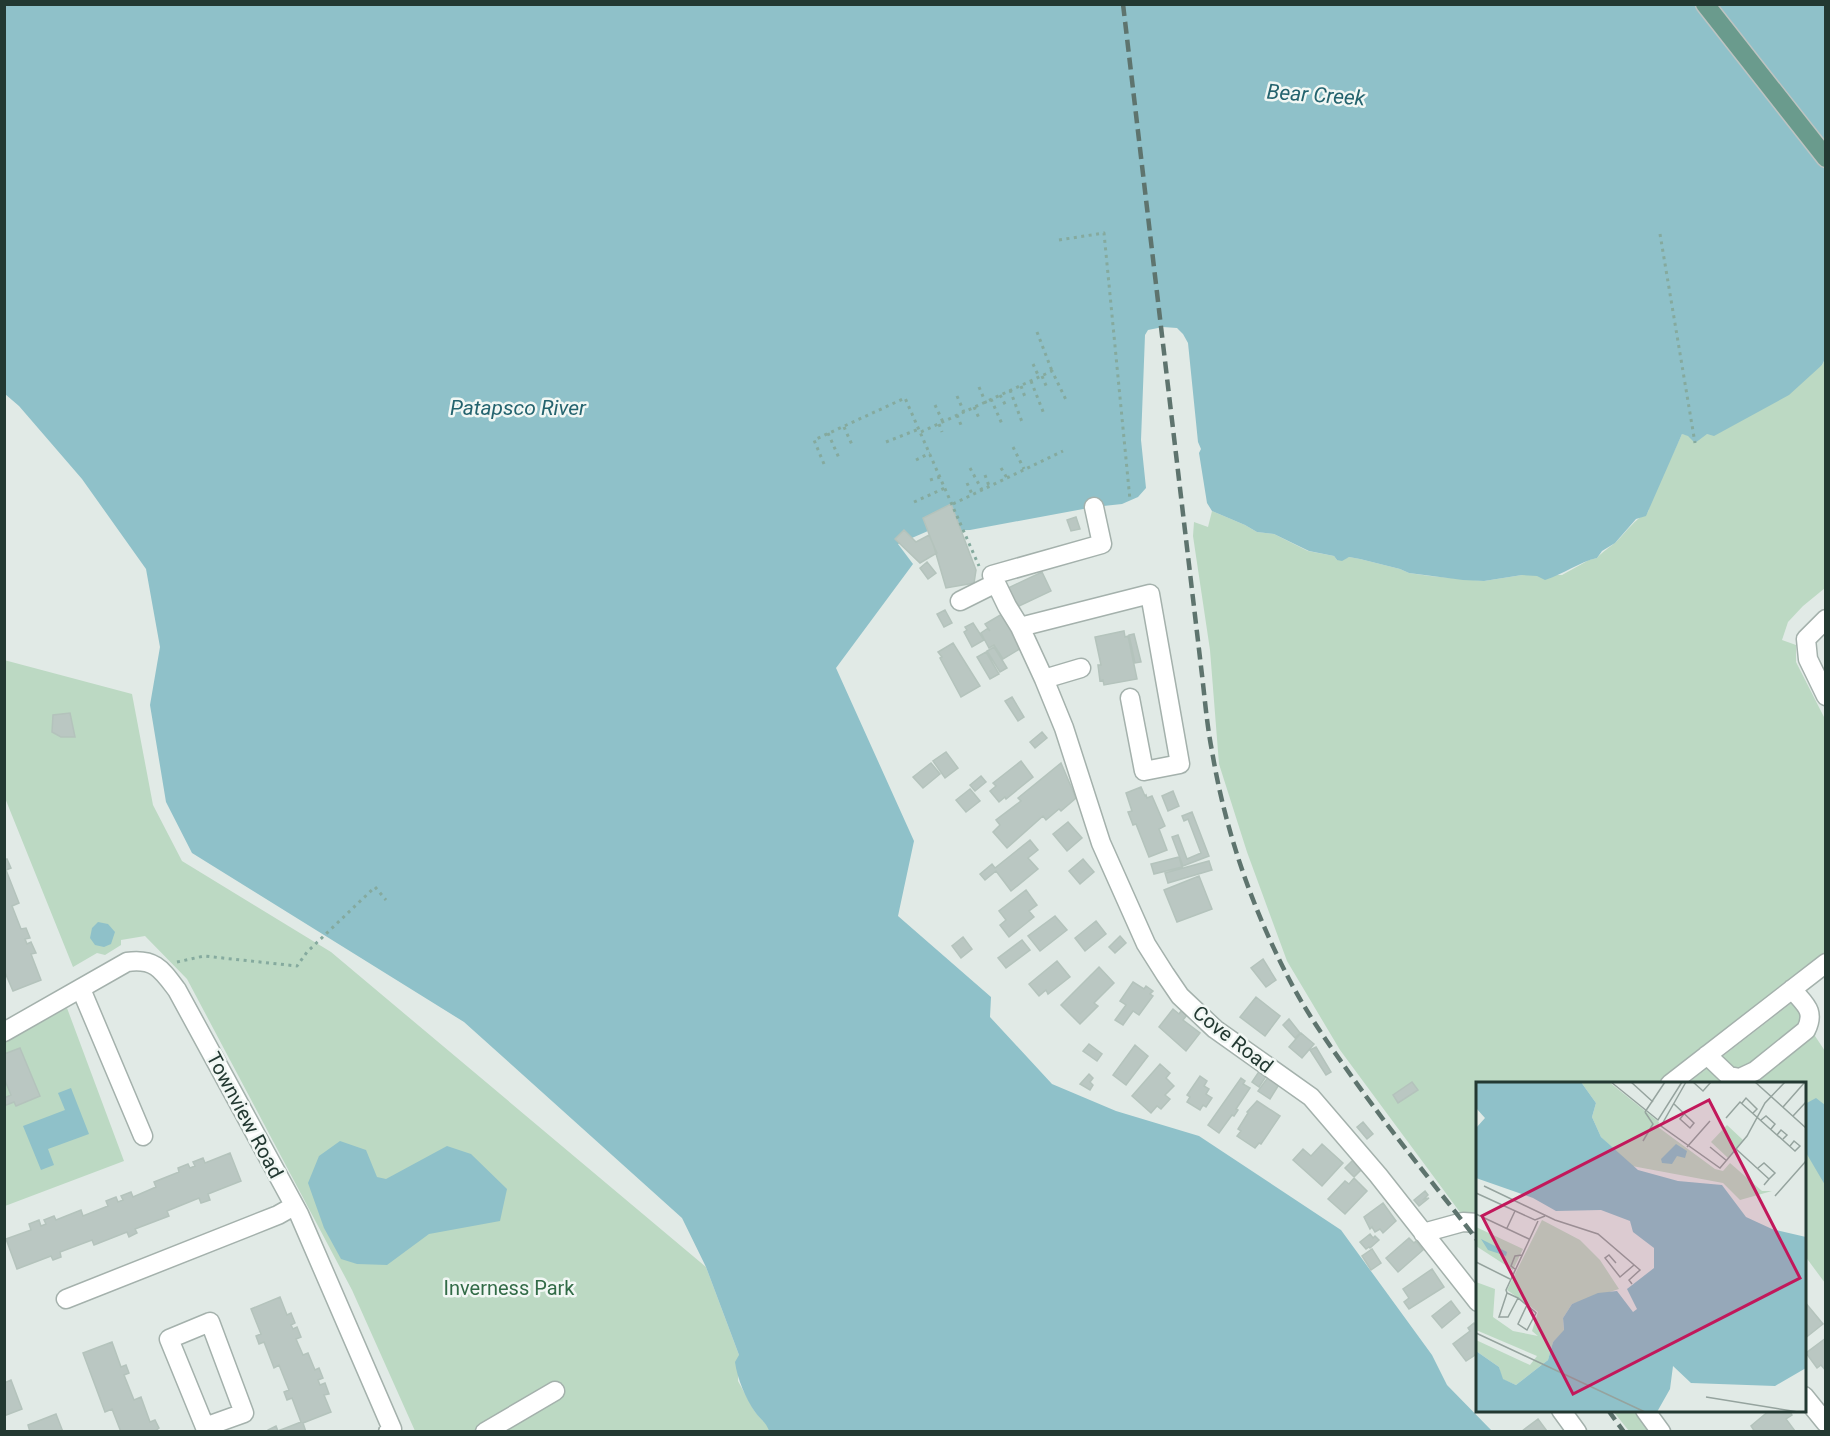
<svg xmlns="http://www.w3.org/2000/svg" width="1830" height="1436" viewBox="0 0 1830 1436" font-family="Roboto,sans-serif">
	<rect width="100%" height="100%" fill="#e1eae6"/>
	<!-- green -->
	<path fill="#bcd9c3" d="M1825,359V588L1803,606L1788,622L1782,640L1796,645V662L1825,719V955L1658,1083L1478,1084L1477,1212L1462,1215L1340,1050L1287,961L1247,852L1219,764L1210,650L1193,536L1194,522L1208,527L1212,511L1245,525L1257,532L1274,534L1308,551L1334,556L1337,560L1349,557L1360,559L1400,569L1409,573L1430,576L1484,581L1522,575H1562L1589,560L1597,558C1603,551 1609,548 1616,542C1628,530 1633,521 1648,512L1651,501L1682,434C1693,437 1703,432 1714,435L1742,420L1822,365Z
		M4,660L132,694L153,805L182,861L331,952L706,1267L739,1355L738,1381L755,1412L768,1426L769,1431H415L352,1290L187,979L145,936L121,940V945L105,955L97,953L73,967L5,798Z
		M1807,991C1811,997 1819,1018 1818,1025C1817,1029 1816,1032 1815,1036L1825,1051V1283L1805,1256L1804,1084H1687Z
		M67,1008L124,1161L5,1206V1036L48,1018Z
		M1613,1411H1635L1651,1431H1629Z"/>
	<!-- water -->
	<path fill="#8fc1c9" d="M5,5H1825V359L1822,365L1789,395L1714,436L1707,434L1695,443L1688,436L1682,434L1646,516L1636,519L1615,543L1602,551L1597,558C1579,562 1564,574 1545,580L1537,576L1522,575L1484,581L1463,580L1409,573L1400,569L1360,559L1349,557L1342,561L1337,560L1334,556L1309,551L1274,534L1257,532L1245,525L1212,511L1207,503L1199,453L1201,449L1198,442L1188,343L1183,334L1177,328L1163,327L1148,330L1145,335L1141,440L1146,488L1138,497L1122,504L1094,507L970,530L928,531L898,544L913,564L836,668L914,841L898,916L991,997L990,1017L1052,1084L1116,1111L1199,1136L1341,1230L1432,1355L1447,1385L1492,1431H769C767,1423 760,1419 755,1412C746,1399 737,1378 735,1362L739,1355L706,1267L682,1218L464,1022L192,853L166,802L150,705L160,647L146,569L82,479L19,406L5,394Z
		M98,922L108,924L115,932L111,944L104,947L95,945L90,938L92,928Z
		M71,1088L89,1134L48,1149L54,1165L41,1170L23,1126L65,1110L58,1093Z
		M1816,1098L1825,1105V1185L1805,1151V1104Z
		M340,1141L366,1150L377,1177L386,1179L447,1146L471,1154L507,1189L500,1221L429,1234L387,1265L357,1264L341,1259L324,1228L308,1183L319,1156Z"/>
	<!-- building -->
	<path fill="#bac7c2" stroke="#b4c3bc" stroke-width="1.5" d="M951,504L976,570L974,583L946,588L934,547L923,518Z
		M1076,517L1080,529L1071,531L1067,520Z
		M904,530L916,542L929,535L937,553L920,563L895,539Z
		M927,562L936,573L928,579L920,568Z
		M1042,572L1051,591L1017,607L1008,588Z
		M945,610L952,623L944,627L937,614Z
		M1002,614L1023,647L1003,659L994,645L989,648L981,633L987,629L990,631L985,624Z
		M973,623L984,640L972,647L964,632L967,630L965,627Z
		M1124,631L1125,637L1128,636L1137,679L1104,685L1103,680L1100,681L1098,665H1101L1095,637Z
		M1134,634L1141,662L1135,663L1129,635Z
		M953,643L980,686L961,697L940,658L942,657L938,652Z
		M994,647L1007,668L1000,672L987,651Z
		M986,652L999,674L990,679L977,657Z
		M1012,697L1024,717L1018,721L1005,701Z
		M70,713L75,737H61L52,732L53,715Z
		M1042,732L1047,738L1035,748L1030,742Z
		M946,752L958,768L945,778L933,761Z
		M1021,761L1033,777L1006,799L1005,797L999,802L990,791L996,786L993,783Z
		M931,763L940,774L923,788L913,777Z
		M1061,763L1076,798L1061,811L1059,809L1046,820L1043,816L1007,848L993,832L1000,825L996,820L1021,801L1018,798Z
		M981,776L986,782L975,791L970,785Z
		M1141,787L1145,796L1146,795L1147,798L1152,796L1165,826L1159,829L1167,850L1149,857L1136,824L1133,825L1128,812L1132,811L1126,793Z
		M970,789L980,801L966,812L956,800Z
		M1173,791L1179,806L1168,811L1162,796Z
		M1192,812L1209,856L1183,866L1172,837L1178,835L1187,859L1201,853L1188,819L1184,821L1182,816Z
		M1068,822L1082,838L1067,851L1053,834Z
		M1030,840L1038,850L1028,858L1038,869L1011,891L996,871L985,880L980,874L992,864L995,868Z
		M1179,857L1182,867L1154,874L1151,864Z
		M7,859L11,868L6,870L19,903L12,906L21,929L26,928L30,938L25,939L27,944L31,942L36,953L31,954L41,980L13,991L4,970V860Z
		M1083,859L1094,872L1080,884L1069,871Z
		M1209,861L1212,870L1168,883L1165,873Z
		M1199,876L1212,909L1177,922L1164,890Z
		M1026,890L1037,905L1029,911L1034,917L1009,937L1000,925L1006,920L999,911Z
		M1055,916L1067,930L1040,951L1028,936Z
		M1096,921L1106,934L1085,951L1075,938Z
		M1120,936L1126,943L1115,953L1109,947Z
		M963,937L972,949L961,958L952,946Z
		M1022,940L1030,950L1006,968L998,958Z
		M1263,959L1276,980L1266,987L1251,968Z
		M1057,961L1070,977L1048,994L1046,990L1039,996L1029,984Z
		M1099,967L1114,983L1094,1003L1098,1006L1080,1024L1061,1005Z
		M1133,982L1144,989L1146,986L1153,991L1150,994L1153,996L1139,1015L1133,1011L1123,1025L1115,1020L1126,1005L1120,1001Z
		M1256,997L1280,1016L1265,1036L1240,1017Z
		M1173,1009L1179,1014L1181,1011L1187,1015L1183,1020L1200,1033L1186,1051L1159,1027Z
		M1289,1019L1300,1033L1295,1038L1283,1025Z
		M1301,1033L1314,1044L1302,1058L1289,1047Z
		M1089,1044L1102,1054L1097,1061L1083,1051Z
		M1135,1045L1148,1056L1126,1085L1113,1075Z
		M1316,1047L1331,1072L1326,1075L1310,1050Z
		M20,1048L40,1096L16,1106L14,1102L4,1106V1098L11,1095L4,1078V1054Z
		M1160,1064L1170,1073L1166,1078L1174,1086L1165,1095L1170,1099L1161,1109L1157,1106L1151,1113L1132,1096Z
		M1260,1070L1267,1075L1259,1087L1252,1082Z
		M1089,1074L1093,1078L1090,1082L1093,1085L1090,1090L1080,1084Z
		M1200,1076L1207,1081L1204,1086L1209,1089L1206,1094L1212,1098L1206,1107L1203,1105L1200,1110L1187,1102L1190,1097L1187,1095Z
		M1269,1076L1280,1083L1270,1099L1258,1091Z
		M1241,1078L1245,1081L1243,1084L1250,1088L1236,1109L1238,1110L1234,1116L1232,1115L1219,1133L1208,1125Z
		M1412,1082L1418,1090L1398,1103L1393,1095Z
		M1257,1101L1280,1116L1261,1144L1259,1143L1255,1148L1237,1136L1241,1131L1238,1129L1248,1113L1247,1112Z
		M1363,1122L1373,1134L1367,1139L1357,1127Z
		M1322,1144L1343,1163L1322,1186L1293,1160L1303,1149L1311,1156Z
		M230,1153L241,1181L208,1194L210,1200L201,1203L199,1198L167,1211L169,1216L135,1229L137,1233L129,1237L127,1232L94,1245L92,1240L60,1252L61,1257L53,1260L51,1256L17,1269L6,1239L31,1230L29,1224L39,1220L41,1226L46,1224L44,1220L54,1216L56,1220L81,1210L83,1216L108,1206L106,1201L116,1197L118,1202L123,1200L121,1196L131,1192L133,1197L156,1187L154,1182L179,1172L178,1168L188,1164L190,1168L195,1166L193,1162L203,1158L205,1163Z
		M1354,1159L1363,1168L1354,1177L1345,1168Z
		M1354,1178L1367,1191L1345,1214L1328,1199L1345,1181L1349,1184Z
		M1425,1191L1428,1195L1424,1199L1429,1198L1419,1206L1414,1200Z
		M1383,1203L1396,1221L1383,1233L1380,1229L1375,1232L1372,1227L1370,1229L1364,1217Z
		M1370,1234L1373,1238L1375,1236L1379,1240L1370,1248L1369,1247L1366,1249L1360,1242Z
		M1409,1238L1414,1243L1416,1241L1423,1250L1398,1272L1386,1258Z
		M1372,1249L1381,1263L1371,1270L1362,1256Z
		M1432,1269L1444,1287L1409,1309L1404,1302L1409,1298L1403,1289Z
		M280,1297L287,1315L291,1313L295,1323L291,1325L293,1329L297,1327L301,1337L296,1339L303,1355L308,1353L315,1370L319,1368L323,1378L318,1380L320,1385L325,1383L329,1394L324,1395L331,1412L303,1423L306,1432H268V1430L276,1426L278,1431L301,1422L292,1398L287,1400L284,1392L289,1390L279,1365L274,1368L264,1342L259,1344L256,1336L261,1334L251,1309Z
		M1451,1301L1460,1313L1442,1328L1432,1316Z
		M1804,1301L1823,1324L1804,1339Z
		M1474,1323L1478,1328V1353L1466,1361L1453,1344L1470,1331L1468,1328Z
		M1826,1338V1371L1821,1365L1817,1368L1806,1353Z
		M112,1342L121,1367L126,1365L129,1373L124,1375L134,1400L141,1397L150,1422L155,1420L159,1428L154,1432H121L112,1409L105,1412L83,1353Z
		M11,1380L22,1409L4,1416V1383Z
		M1770,1410H1789L1792,1415L1786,1419L1795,1431L1755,1432L1751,1426Z
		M56,1414L63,1432H30L28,1425Z
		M1538,1419L1547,1431L1522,1432V1431Z"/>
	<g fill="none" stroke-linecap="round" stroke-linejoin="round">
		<defs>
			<path id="minor" d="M1094,507L1102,544L992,575L1007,606L1020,627L1044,679L1064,728L1101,843L1146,944L1165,974L1180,996L1215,1029L1311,1097L1378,1175L1478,1302
				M960,601L996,583
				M1826,619L1806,639L1808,659L1826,696
				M1020,627L1150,594L1180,764L1144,771L1130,698
				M1044,679L1081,668
				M81,989L143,1136
				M4,1032L127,962C155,958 162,970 177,990L299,1214L392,1429L388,1432
				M1707,1055L1729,1076L1740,1078L1755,1071L1806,1030C1816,1010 1804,1004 1792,989
				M1670,1084L1826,963
				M1423,1233L1463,1222L1478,1223
				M66,1299L278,1215L294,1206
				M1804,1396L1826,1423
				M1561,1410L1577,1432
				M1645,1410L1661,1432
				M205,1427L244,1413L210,1322L169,1339L207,1432
				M485,1432L555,1391"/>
			<path id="major" d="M1705,4L1826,158"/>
		</defs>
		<!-- minor casing -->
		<use href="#minor" stroke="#a4b1ac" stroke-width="21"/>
		<!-- major casing -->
		<use href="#major" stroke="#bdc4c2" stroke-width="21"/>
		<!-- path -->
		<path stroke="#85aa9e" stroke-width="3" stroke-dasharray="3 4.5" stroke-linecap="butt" d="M1660,234L1695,443
			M1059,240L1104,233L1130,500
			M1037,332L1052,371
			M1033,364L1039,377
			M1042,376L1047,388
			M1031,381L1044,414
			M1021,386L1025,397
			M979,387L987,406
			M1010,390L1022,422
			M1000,395L1006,406
			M957,396L964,412
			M991,399L1002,424
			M935,405L943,422
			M974,407L979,418
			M957,415L961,425
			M939,424L942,432
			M844,427L853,447
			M921,432L1052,371L1067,402
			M828,433L839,458
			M886,442L919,429
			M1013,447L1024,469
			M916,460L930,453
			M824,464L814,440L905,398L979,566
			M970,468L982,490
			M1001,468L1007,478
			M985,475L989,486
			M930,480L940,477
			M967,483L972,494
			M914,502L945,488
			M953,504L1063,451
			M177,962L204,956L297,966L307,952L375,887L386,900"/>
		<!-- minor -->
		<use href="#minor" stroke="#fff" stroke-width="18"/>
		<!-- major -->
		<use href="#major" stroke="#6a9b8d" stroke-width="18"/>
		<!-- rail -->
		<path stroke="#5e746e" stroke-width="4.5" stroke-dasharray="12 6" stroke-linecap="butt" d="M1123,4L1202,675C1205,700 1207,726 1212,751C1225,830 1252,908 1289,979C1305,1010 1325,1039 1345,1067C1387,1127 1433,1183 1478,1241
			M1608,1410L1624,1432"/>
	</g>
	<g text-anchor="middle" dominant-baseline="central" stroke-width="5" stroke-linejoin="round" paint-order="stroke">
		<!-- street labels -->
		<g font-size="20" fill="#233932" stroke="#f1f7f4">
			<text transform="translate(1233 1039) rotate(38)">Cove Road</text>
			<text transform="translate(245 1115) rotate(62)">Townview Road</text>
		</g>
		<!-- park labels -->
		<g font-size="20" fill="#326b47" stroke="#f1f7f4">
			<text x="509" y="1288">Inverness Park</text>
		</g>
		<!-- water labels -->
		<g font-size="21" font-style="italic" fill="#24636e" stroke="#f1f7f4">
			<text transform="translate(1316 95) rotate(4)">Bear Creek</text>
			<text x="518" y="408">Patapsco River</text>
		</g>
	</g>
	<!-- overview -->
	<g transform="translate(1476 1082)">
		<rect width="330" height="330" fill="#e1eae6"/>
		<path d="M105,0H133L183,40L182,45L239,87L247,89L254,81L286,109H296L264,118L247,101L156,84L125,55L116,35L120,21ZM251,43L267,58L252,76L235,60ZM66,138L104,158L124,178L143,207L96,222L87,236L88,249L77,260L72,278L40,303L26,297L23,285L0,269V258L54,283L61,274L0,248V200L19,207L17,235L37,249L62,254L56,249L62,230L31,208ZM0,145L47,167L37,188L0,164Z" fill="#bcd9c3"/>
		<path d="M0,0H105L120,21L116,35L125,55L162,88L202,99L246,103L270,135L296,147L330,155V286L299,304L215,301L197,284L194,307L181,330H0V269L23,285L27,297L40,303L72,278L77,260L88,248L87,236L96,222L122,211L141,209L157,230L161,227L151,207L178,186V166L157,150L154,139L125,128L80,129L57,116L0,96V46L9,36L0,26ZM200,62L211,69L209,76L201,74L196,82L186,81L185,77ZM5,157L31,170L30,174L12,168Z" fill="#8fc1c9"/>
		<path fill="none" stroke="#95a39e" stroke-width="1.5" d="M135,0L182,38L206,0M155,0L177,20M210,0L185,44L244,86L271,54L289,21L309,0M217,0L227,9L235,0M279,0L330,46M266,21L270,16L281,27L277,31M198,22L218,41L214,46L204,37L208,32M307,25L329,0M169,30L189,0M317,34L330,20M250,36L264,20L319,69L324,64L318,59L314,64M285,38L290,34L299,42L295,47M301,53L305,48L311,53L307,57M167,59L177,42L169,30M211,65L234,39M234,65L251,79M260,67L293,97L288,103M282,86L288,81L299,91L293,97M8,104L79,138L122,152L164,188L153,198L156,202M0,111L59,138L69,134M299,114L330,79M0,132L53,157M31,146L39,129M0,180L34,197M140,181L133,173L129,176L144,195L158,183M39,187L35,184L39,174L46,173M31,211L23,235H32L42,216M51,223L42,242L51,248L60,231L58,229L42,216L31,211L30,208L62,139M0,251L169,330M230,315L322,330"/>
		<path fill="#c2185b" fill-opacity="0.15" stroke="#c2185b" stroke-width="3" d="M233,18L324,196L97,312L6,134Z"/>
		<rect width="330" height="330" fill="none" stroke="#233932" stroke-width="3"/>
	</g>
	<!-- border -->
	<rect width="1830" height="1436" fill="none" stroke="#233932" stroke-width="12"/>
</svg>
